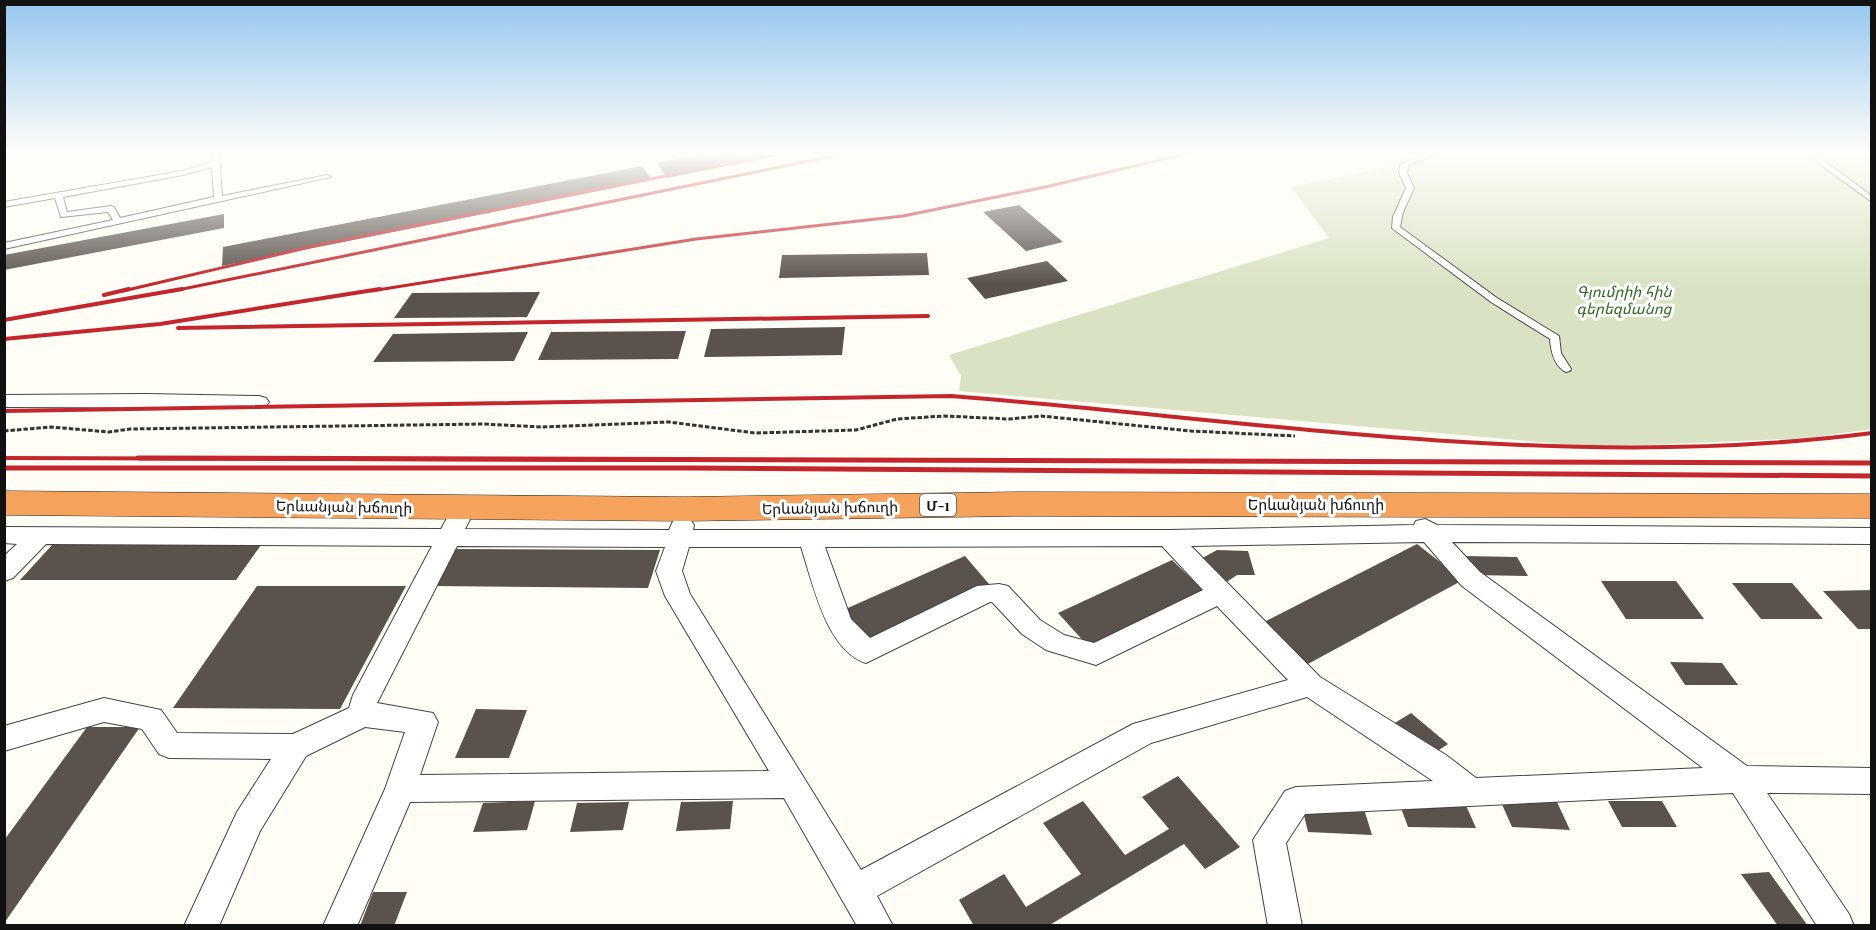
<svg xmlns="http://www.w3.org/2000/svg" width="1876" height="930" viewBox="0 0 1876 930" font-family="'Playfair Display','Noto Sans Armenian',serif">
	<rect width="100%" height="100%" fill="#fffdf5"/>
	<!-- cemetery -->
	<path fill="#d9e3c4" d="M1409,153H1871L1872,429L1807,438L1596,447L959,391L961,376L949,355L1329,238L1291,187L1394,166L1388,159Z"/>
	<!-- building -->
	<path fill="#5a524d" d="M705,153H781V155L667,178L657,163Z
		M642,166L652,180L222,266L223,247Z
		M1019,205L1063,242L1026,251L983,212Z
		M224,214V228L4,270V255Z
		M927,253L929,275L779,278L782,255Z
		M1047,261L1068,281L985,299L967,278Z
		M540,292L527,317L394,318L412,293Z
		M845,327L842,355L704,357L711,329Z
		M686,331L678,359L538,360L551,332Z
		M528,332L514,361L373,362L393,334Z
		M53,544L261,545L236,580H20Z
		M1417,544L1463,580L1306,665L1262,623Z
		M453,549L660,550L648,588L433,586Z
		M1217,550L1248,551L1255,575H1237L1225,583L1197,561Z
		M965,556L989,584L863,642L841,611Z
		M1464,556L1517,557L1528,576L1474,575Z
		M1172,560L1203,590L1088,646L1058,613Z
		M1601,581H1676L1704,619H1626Z
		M1732,583H1792L1823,619H1761Z
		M257,586H406L340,709L173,708Z
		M1872,590V629H1858L1823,591Z
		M1670,662L1722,663L1738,685H1685Z
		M476,709L527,710L509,758H455Z
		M1411,713L1448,744L1430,756L1393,724Z
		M87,727H140L5,922V839Z
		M1178,776L1240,847L1205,869L1184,844L1048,926H974L959,900L1004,874L1026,907L1081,874L1043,823L1083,801L1125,855L1169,829L1142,797Z
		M1398,800L1464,801L1476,828L1408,827Z
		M1500,800L1557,802L1570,830L1512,827Z
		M535,801L527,830L473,832L483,803Z
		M733,801L730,829L676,831L681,802Z
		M1608,801H1662L1677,827H1622Z
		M629,802L623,830L570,832L577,803Z
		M1302,807L1364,809L1372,835L1308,832Z
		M1769,872L1808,926H1778L1741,874Z
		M373,892H407L394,926H360Z"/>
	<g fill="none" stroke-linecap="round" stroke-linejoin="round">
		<defs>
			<path id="lane" d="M211,153H219L222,196L327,175L331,177L4,249V243L113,220L108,212L61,217L55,198L4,207V202L182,171L212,162ZM212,167L214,197L120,218L114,207L111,206L67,212L63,197L183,175Z
				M1427,153H1439L1408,166L1407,173L1414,188L1403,212L1400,227L1497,298L1559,336L1561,353L1571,369L1570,371L1566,372C1554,366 1551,352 1550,339L1491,302L1392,228L1393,217L1406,188L1399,173L1400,165Z
				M1804,153H1814L1872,196V202Z"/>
			<path id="street" d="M146,394L259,396L266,398L269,402L266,406L259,408L4,407V395Z
				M464,500L472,502L476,508L465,529L669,530L674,519L682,517L690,519L694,525L693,530H1168L1414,525L1416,521L1425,519L1437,525L1872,528V544L1452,542L1480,572L1747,766L1872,768V794L1767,793L1849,914L1854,926H1817L1733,793L1305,814L1286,843L1302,926H1268L1253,840L1285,791L1296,787L1433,781L1307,697L1151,743L877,896L893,926H857L784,798L410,802L357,926H323L385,789L405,732L365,727L306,756L260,831L219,926H184L237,812L271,759L169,758L159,754L142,729L104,722L4,751V726L104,698L161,710L177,733L293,734L349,708L353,695L432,546L46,544L13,578L4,581V556L17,544L4,543V527L441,529L456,502ZM1424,542L1462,586L1703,768L1476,778L1446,755L1320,677L1191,546ZM457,546L665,547L656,571L665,596L769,771L420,775L438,722L433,713L377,703ZM1162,546L1203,590L1094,643L1064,635L1040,620L1008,586L999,584L977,586L870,638L851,619L825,547ZM689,547H801C813,583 826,650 866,663L990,602H992L1022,634L1046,650L1096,665L1217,606L1288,680L1133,724L861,870L690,594L682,571Z"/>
			<path id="highway" d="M4,491L685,497L1018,492L1872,494V518L1018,516L685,521L4,515Z"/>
		</defs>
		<!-- lane casing -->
		<use href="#lane" stroke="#444" stroke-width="2"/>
		<!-- street casing -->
		<use href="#street" stroke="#444" stroke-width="2"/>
		<!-- highway casing -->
		<use href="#highway" stroke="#222" stroke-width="1"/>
		<!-- path -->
		<path stroke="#333" stroke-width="3" stroke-dasharray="4.5 2" stroke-linecap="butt" d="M4,431L51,427L109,432L130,429L483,424L542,427L669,422L755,433L856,430L897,419L944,416L1009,419L1041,416L1191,431L1295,436"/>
		<!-- lane -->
		<use href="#lane" fill="#fff" fill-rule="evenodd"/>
		<!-- street -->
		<use href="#street" fill="#fff" fill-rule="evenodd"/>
		<!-- highway -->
		<use href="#highway" fill="#f5a25d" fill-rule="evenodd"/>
		<!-- rail-far2 -->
		<path stroke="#c4262e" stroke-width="3" d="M123,291L310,247L780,153
			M173,291L848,153
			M371,291L696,239L903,216L1045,187L1190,153"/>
		<!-- rail-far1 -->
		<path stroke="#c4262e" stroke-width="4" d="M104,295L129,289
			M4,320L182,289
			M178,328L928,316
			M4,339L160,324L380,289
			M4,411L951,396C1258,420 1564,473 1872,433
			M4,458L699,460"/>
		<!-- rail -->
		<path stroke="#c4262e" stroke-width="5" d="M138,458L1872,463
			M4,468H690L1872,476"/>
	</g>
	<!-- sky -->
	<linearGradient id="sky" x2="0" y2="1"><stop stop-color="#95c6ee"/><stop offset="0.54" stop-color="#fffefa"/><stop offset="1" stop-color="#fffefa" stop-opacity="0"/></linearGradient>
	<rect width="1876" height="284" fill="url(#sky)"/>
	<g text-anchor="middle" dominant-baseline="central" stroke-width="6" stroke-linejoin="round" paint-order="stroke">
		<!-- shield labels -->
		<rect fill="#fff" stroke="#585858" stroke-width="1.5" x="920" y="494" width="36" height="22" rx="4.5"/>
		<g font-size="14" font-weight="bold" fill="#111">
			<text x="938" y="505">Մ-1</text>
		</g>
		<!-- park labels -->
		<g font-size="15" font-style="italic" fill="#2f6b1f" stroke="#fff">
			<text x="1624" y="291">Գյումրիի հին<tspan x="1624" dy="17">գերեզմանոց</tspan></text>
		</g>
		<!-- street labels -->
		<g font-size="15" fill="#111" stroke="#fff">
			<text x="1316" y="504">Երևանյան խճուղի</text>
			<text transform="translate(344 506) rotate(1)">Երևանյան խճուղի</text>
			<text transform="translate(830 507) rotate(-1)">Երևանյան խճուղի</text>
		</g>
	</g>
	<!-- border -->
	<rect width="1876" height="930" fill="none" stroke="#111111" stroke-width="12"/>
</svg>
